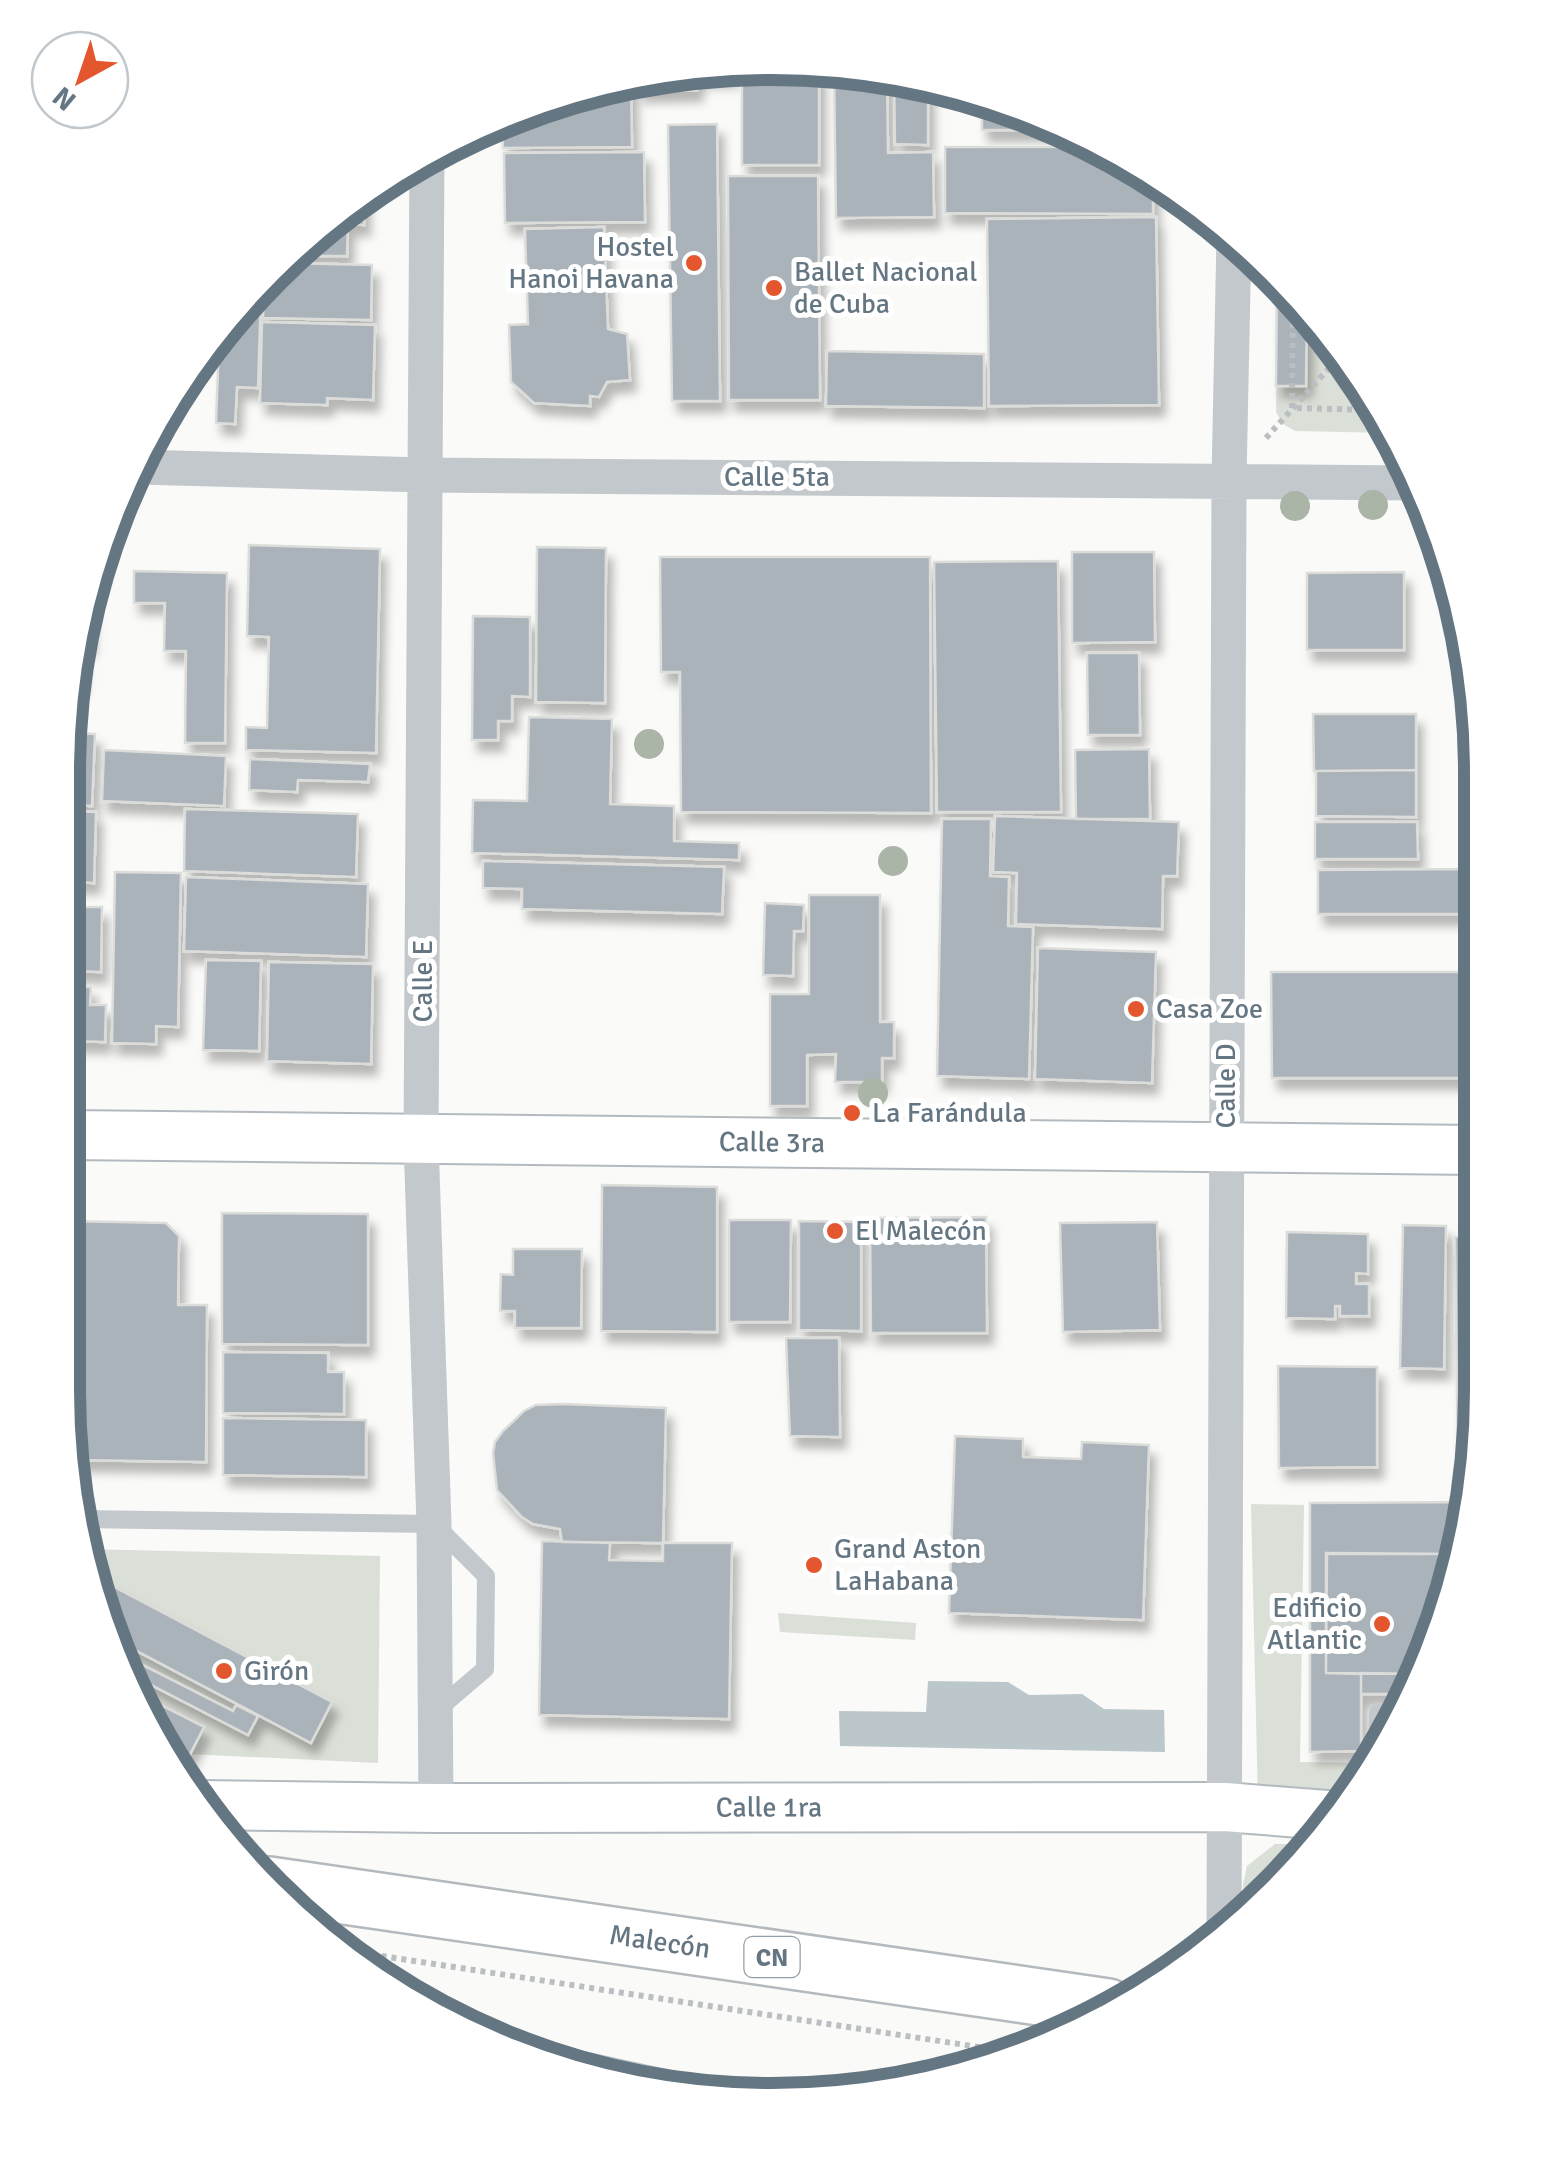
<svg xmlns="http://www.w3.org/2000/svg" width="1544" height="2163" viewBox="0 0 1544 2163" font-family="Signika,sans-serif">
	<defs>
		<filter id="shadow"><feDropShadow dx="6" dy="11" stdDeviation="5" flood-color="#0004"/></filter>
	</defs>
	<rect width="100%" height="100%" fill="#fafaf8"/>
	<!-- green -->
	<path fill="#dadfd7" d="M1278,278L1306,305L1391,433L1295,431L1283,424L1276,412Z
		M1251,1504L1304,1505L1300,1762L1364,1763V1776L1348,1802L1258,1803Z
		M83,1549L380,1556L378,1763L167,1753L87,1575Z
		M778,1613L916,1623L915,1640L780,1632Z
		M1275,1844H1315L1244,1919L1243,1885L1247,1866Z"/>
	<!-- water -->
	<path fill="#bbc7cb" d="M928,1681L1008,1682L1029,1695L1082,1694L1104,1709L1164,1710L1165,1752L840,1746L839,1711L926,1712Z
		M450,2022L723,2081L827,2093L634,2087L459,2028Z"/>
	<!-- building -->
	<path fill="#aab3b9" stroke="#dcdcda" stroke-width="2.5" filter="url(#shadow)" d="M819,64V165H742V67Z
		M732,67V76H697V90L638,91L637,78L680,69Z
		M834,67L887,75L888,153L933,152L934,217L836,218Z
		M894,77L928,82V145L895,144Z
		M631,80L632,147L503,148L502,119L544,100Z
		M982,96L1070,130H982Z
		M717,124L720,401H672L668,125Z
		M945,147H1104L1153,177V214L945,213Z
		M644,152L645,222L505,223L504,153Z
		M728,176H818L820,400H729Z
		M364,196V225L348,224L347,256H290L305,238Z
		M1156,217L1159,405L989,406L987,219Z
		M604,227L608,329L627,334L630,380L607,382L599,397L590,396V406L534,403L511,382L509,325L528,324L525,229Z
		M284,263L372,265L371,320L263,318L264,288Z
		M1277,277L1307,306L1306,386H1276Z
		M261,292L258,388L237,387L235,424L216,423L219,343Z
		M262,322L375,325L373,400L327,398V405L260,403Z
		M827,351L984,354V408L826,406Z
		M249,545L380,549L376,753L246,750V727L267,728L269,637L247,636Z
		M537,547L606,548L605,703L536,702Z
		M1072,552H1154L1155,642L1072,643Z
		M660,557H930L931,813L681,812L680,672H661Z
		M1058,561L1061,812H937L934,562Z
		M134,571L227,573L225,743H185L186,651H164L165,603H134Z
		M1404,572V650H1307V573Z
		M89,600V644H76V633Z
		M473,616L530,617V697L512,696V721H498V740H472Z
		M1465,646L1475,679L1476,779H1471Z
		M1087,653H1139L1140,735H1088Z
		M76,654H80V684H75Z
		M1313,714H1416V770L1314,771Z
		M529,717L612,719L610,804L674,806V841L739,843V860L472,853L473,800L527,801Z
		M74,733L95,734L92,806L73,805Z
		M1149,749L1150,819H1076L1075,750Z
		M104,750L226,756L224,806L102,801Z
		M250,759L370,764L368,782L298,780L297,792L249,790Z
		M1416,770V817L1316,816V771Z
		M185,809L358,814L356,877L184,871Z
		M73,811L96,812L94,883L72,882Z
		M995,816L1179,822L1177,876H1163L1162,929L1016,924L1017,873L993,872Z
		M942,819H991L990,876L1009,877L1008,926L1033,927L1029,1079L937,1076Z
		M1315,822H1417L1418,859H1315Z
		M483,861L724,867L722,914L522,909V889L483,888Z
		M1477,869V914H1318V870Z
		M115,872L181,873L178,1027L156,1026V1044L112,1043Z
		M186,877L368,884L366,957L184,951Z
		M809,895H880V1022H894V1058H882V1082H835L836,1054L807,1055V1106H770V994H809Z
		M765,903L804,905L803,931H794L793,976L763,975Z
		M71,907H102L101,972L70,971Z
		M1038,948L1156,952L1152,1083L1035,1079Z
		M206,960L261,961L259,1051L203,1050Z
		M269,962L373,964L371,1064L267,1061Z
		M1271,972H1464V1078H1272Z
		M70,986L91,987L90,1005H106L105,1042L69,1041Z
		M602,1185L717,1187V1332L601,1331Z
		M222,1213L368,1214V1345L222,1344Z
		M986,1217L987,1333H871L870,1218Z
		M729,1220H791L790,1322H729Z
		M66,1221L166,1223L179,1236L178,1305H207L206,1462L72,1460L62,1391Z
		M799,1221L861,1222V1331L799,1330Z
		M1157,1222L1160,1330L1063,1332L1060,1223Z
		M1403,1225L1446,1226L1444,1369L1400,1368Z
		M1287,1232L1368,1234V1274L1356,1273V1284H1369V1316H1340V1306H1335V1319L1286,1318Z
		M1455,1237H1479L1480,1437L1475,1470H1458Z
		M513,1249H582L581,1328H515V1311H500L501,1274L513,1275Z
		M786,1338H839L840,1437L790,1436Z
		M223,1352L328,1353V1372H344V1414L223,1413Z
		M1278,1366L1377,1367V1467L1279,1468Z
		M563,1404L666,1408L663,1543L562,1542L560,1529L533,1524L522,1517L497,1490L493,1453L495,1442L503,1431L524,1411L536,1405Z
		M223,1418L366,1420V1477L223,1475Z
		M955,1436L1023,1439V1457L1081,1459L1082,1442L1149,1445L1143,1620L949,1613Z
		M1469,1502L1461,1554H1327L1326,1673L1361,1674V1751L1310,1752V1503Z
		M542,1541L610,1543L609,1560L663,1561V1543H732L729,1719L539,1715Z
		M1326,1553L1461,1554L1457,1574L1420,1674L1326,1673Z
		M86,1572L332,1702L311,1743L116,1640Z
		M123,1655L233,1711L236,1705L258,1716L248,1735L132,1675Z
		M1361,1673L1420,1674L1413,1694H1361Z
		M141,1695L204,1727L183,1768L172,1762Z
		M1392,1701H1410L1393,1730Z"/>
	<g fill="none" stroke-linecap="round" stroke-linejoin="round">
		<defs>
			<g id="secondary">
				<path id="s1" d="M67,1135L1478,1150"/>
				<path id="s2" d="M199,1805L436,1808L1225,1807L1339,1816"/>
			</g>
			<g id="highway">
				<path id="s3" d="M269,1885L1108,2007"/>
			</g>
		</defs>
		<!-- secondary casing -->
		<use href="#secondary" stroke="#b3babf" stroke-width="52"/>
		<!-- highway casing -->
		<use href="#highway" stroke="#b4b9bd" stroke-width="60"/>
		<!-- path -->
		<path stroke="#bbbfc2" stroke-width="6" stroke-dasharray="5 5" stroke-linecap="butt" d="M1293,293L1292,408L1376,410
			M1266,438L1330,367L1338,352
			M342,1950L1018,2053"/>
		<!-- lane -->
		<path stroke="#c3c8cc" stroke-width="18" d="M79,1519L434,1524L486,1576L485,1669L437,1710
			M1377,1754L1378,1713"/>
		<!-- street -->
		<path stroke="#c3c8cc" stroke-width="35" d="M427,153L421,1141L434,1524L436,1808
			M139,467L425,475L1416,483
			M1224,1934L1229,480L1234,237"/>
		<!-- secondary -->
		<use href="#secondary" stroke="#fff" stroke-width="48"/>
		<!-- highway -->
		<use href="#highway" stroke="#fff" stroke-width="55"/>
	</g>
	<!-- trees -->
	<g fill="#aab4a7">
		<circle cx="1373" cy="505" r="15"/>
		<circle cx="1295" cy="506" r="15"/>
		<circle cx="649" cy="744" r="15"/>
		<circle cx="893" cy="861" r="15"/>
		<circle cx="873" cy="1093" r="15"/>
	</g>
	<!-- markers -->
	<g fill="#e4572e" stroke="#fff" stroke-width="4">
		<circle cx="694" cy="263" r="10"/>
		<circle cx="774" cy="288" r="10"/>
		<circle cx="1136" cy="1009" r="10"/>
		<circle cx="852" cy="1113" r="10"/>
		<circle cx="835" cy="1231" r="10"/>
		<circle cx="814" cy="1565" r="10"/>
		<circle cx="1382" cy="1624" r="10"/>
		<circle cx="224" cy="1671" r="10"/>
	</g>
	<g text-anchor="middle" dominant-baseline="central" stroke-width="10" stroke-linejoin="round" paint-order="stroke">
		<!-- shield labels -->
		<rect fill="#fff" stroke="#939fa8" stroke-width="2.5" x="744.5" y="1937" width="55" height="40" rx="8"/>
		<g font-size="25" font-weight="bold" fill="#657683">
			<text x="772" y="1957">CN</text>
		</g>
		<!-- poi labels -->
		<g font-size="28" fill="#657683" stroke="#fff" text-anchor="start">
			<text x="674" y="247" text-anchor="end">Hostel<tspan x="674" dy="32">Hanoi Havana</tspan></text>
			<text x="794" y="272">Ballet Nacional<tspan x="794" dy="32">de Cuba</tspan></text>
			<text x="1156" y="1009">Casa Zoe</text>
			<text x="872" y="1113">La Farándula</text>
			<text x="855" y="1231">El Malecón</text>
			<text x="834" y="1549">Grand Aston<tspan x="834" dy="32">LaHabana</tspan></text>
			<text x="1362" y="1608" text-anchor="end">Edificio<tspan x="1362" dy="32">Atlantic</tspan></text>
			<text x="244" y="1671">Girón</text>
		</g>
		<!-- street labels -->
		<g font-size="28" fill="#657683" stroke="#fff">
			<text x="777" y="477">Calle 5ta</text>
			<text transform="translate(423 981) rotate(-90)">Calle E</text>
			<text transform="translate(1226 1086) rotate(-90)">Calle D</text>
			<text stroke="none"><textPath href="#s1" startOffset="705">Calle 3ra</textPath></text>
			<text stroke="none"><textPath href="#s2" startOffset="570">Calle 1ra</textPath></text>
			<text stroke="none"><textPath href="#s3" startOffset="395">Malecón</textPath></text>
		</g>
	</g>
	<!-- crop -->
	<path d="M0 0H1544V2163H0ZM772 80H772A692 692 0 0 1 1464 772V1391A692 692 0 0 1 772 2083H772A692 692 0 0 1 80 1391V772A692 692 0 0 1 772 80Z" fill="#fff" fill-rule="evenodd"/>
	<path fill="none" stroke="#657683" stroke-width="12" d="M772 80H772A692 692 0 0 1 1464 772V1391A692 692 0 0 1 772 2083H772A692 692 0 0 1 80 1391V772A692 692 0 0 1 772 80Z"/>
	<!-- north arrow -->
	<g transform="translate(80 80) rotate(220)"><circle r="48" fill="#ffffff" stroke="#c1c8cd" stroke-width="2.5"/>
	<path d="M0-8L18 38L0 25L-18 38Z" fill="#e4572e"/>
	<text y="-15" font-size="28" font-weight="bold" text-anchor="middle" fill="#657683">N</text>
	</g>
</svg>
